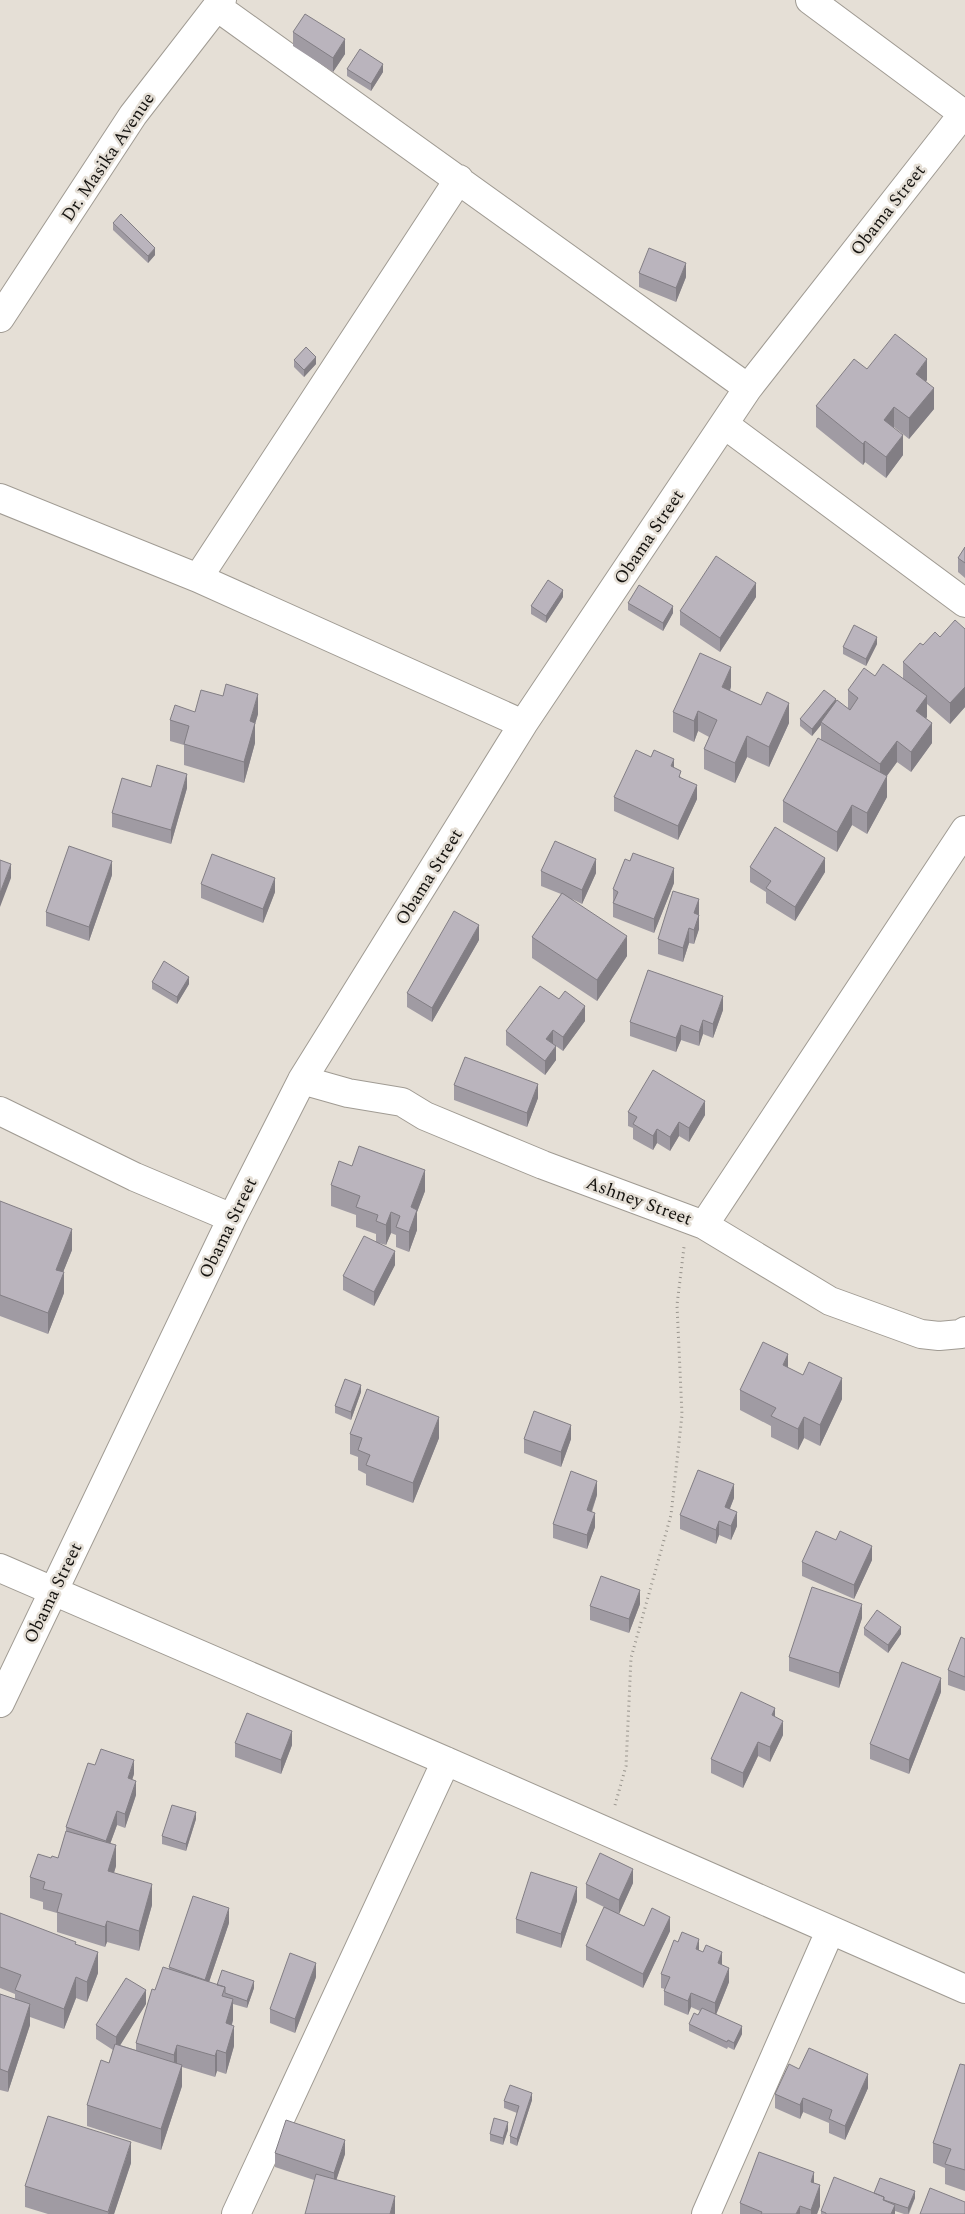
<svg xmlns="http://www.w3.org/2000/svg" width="965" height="2214" viewBox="0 0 965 2214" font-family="Spectral,serif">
	<rect width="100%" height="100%" fill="#e5dfd6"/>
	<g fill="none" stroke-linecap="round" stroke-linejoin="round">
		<defs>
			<path id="street" d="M810,0L965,115
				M217,7L748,388
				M0,318L133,115L222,0
				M725,425L965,603
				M0,498L198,578L523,724
				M198,578L459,179
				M302,1080L348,1093L402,1102L425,1116L543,1165L704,1225L830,1301L921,1334L939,1336L961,1334L965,1331
				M0,1111L135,1177L232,1218
				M704,1225L965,830
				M0,1568L446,1761L965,1989
				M0,1703L232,1218L302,1080L523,724L748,388L963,114
				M236,2214L446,1761
				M706,2214L830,1931"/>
		</defs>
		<!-- street casing -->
		<use href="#street" stroke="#a09b93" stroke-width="30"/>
		<!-- path -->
		<path stroke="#97938c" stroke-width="3" stroke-dasharray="1 4" stroke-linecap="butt" d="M615,1805L626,1766L631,1658L671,1515L682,1415L677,1305L684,1247"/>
		<!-- street -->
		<use href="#street" stroke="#fff" stroke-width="28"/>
	</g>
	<!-- wall -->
	<path fill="#a09ba3" d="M293,32L345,54L333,72L293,46Z
		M347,69L383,72L371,91L347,76Z
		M113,223L155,255L148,263L113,230Z
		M639,273L686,277L676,302L639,287Z
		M294,360L316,364L304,377L294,367Z
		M867,369L927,380L925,382L934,409L909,439L894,427V428L903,455L886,478L865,462L863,465L816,427V406Z
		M965,547V578L958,572V558Z
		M563,597L546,623L531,614V606Z
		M756,597L720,652L680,625V611Z
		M628,603L673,613L663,631L628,610Z
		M965,629V707L950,724L927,704V717L926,718L932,743L911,772L897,762L887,776V797L867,834L852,825L837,852L783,822V801L821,740V725L812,736L800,726V719L836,702L848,708V690L875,676L903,679V662L923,645L940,637Z
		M877,644L866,666L843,654V647Z
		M731,687L730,691L789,723L769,767L747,757L735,783L704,769V749L709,737L698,731L694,742L673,732V712Z
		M195,712L258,714L255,724V743L244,783L184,765V745L170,741V720Z
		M674,768L697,799L678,840L614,811V797Z
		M151,787L187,788L171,844L112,827V813Z
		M750,867L825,872L795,921L766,903V892L750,882Z
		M541,871L596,873L582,904L572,899L627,956L597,1001L532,958V937L561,894L541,886Z
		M112,875L89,941L46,926V912Z
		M674,883L654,933L613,917V889Z
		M201,884L275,892L263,923L201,898Z
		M699,899V929L694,944L689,943L683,962L658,954V939Z
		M479,940L432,1022L407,1007V993Z
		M152,982L189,984L177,1004L152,989Z
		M723,1010L713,1038L703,1034L699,1046L681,1040L676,1052L630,1036V1022Z
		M585,1021L563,1051L553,1044L556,1060L545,1075L506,1045V1031Z
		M454,1085L538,1098L527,1127L454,1100Z
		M628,1112L705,1115L689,1142L679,1136L670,1151L657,1143L653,1150L633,1139V1128L628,1126Z
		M331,1185L425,1191L417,1212V1230L409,1252L396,1247V1235L391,1233L386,1245L379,1243L395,1265L374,1306L343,1290V1276L376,1242V1234L356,1227V1215L331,1206Z
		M0,1201L72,1250L63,1272L64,1293L48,1334L0,1316Z
		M788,1368L842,1399L820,1446L804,1438L798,1450L771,1437V1426L740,1410V1390Z
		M361,1392L351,1420L335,1413V1406Z
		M350,1434L439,1438L413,1503L366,1485V1474L358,1470V1457L350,1454Z
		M524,1439H571L561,1467L524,1453Z
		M597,1495L592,1512L595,1527L587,1549L553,1538V1524Z
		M734,1498L730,1508L737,1526L731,1540L719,1535L716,1544L680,1529V1515Z
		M872,1560L854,1599L802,1576V1562Z
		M640,1604L629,1633L590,1620V1606Z
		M862,1618L839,1688L789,1671V1657Z
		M864,1628L901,1634L888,1653L864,1635Z
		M965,1639V1691L948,1685V1670Z
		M941,1692L909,1774L870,1759V1744Z
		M775,1717L783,1735L770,1762L758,1756L743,1788L711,1773V1759Z
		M235,1743L292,1745L281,1774L235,1757Z
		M134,1774L132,1780L136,1795L125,1828L117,1825L110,1844L116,1866L114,1873L152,1905L139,1951L107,1942L105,1947L57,1932V1913L43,1909V1902L30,1898V1877L51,1858H58L66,1833V1827Z
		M196,1819L186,1851L162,1844V1836Z
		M633,1883L619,1914L644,1926L670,1931L643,1988L586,1960V1946L604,1907L586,1898V1884Z
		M577,1901L561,1948L516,1933V1919Z
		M0,1913L76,1944L98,1973L87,2002L76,1998L64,2029L30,2017V2025L8,2092L0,2090V1994L15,1999V1994L0,1988Z
		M229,1923L209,1982L217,1985L254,1988L247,2008L233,2004V2020L232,2025L234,2046L226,2074L217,2071L215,2077L182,2067V2086L161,2150L87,2126V2105L109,2063L113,2050L96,2039V2025L146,2004L120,2045L136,2050V2043L155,1990L169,1969V1967Z
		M699,1950L722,1965L729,1982L716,2015L742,2034L734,2050L728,2047L727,2049L689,2031V2024L698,2015L700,2011L691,2007L688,2015L664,2005V1991L665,1989L661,1988V1974Z
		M316,1977L295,2033L270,2023V2009Z
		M965,2065V2191L945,2184V2168L933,2163V2143Z
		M799,2069L868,2088L845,2140L829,2133V2123L803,2112L800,2119L775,2108V2094Z
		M532,2100L517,2146L510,2143V2136L517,2113L504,2108V2101Z
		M508,2130L503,2145L490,2141V2134Z
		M275,2153L345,2154L336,2180L395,2214L314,2180L275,2167Z
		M131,2163L114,2214H48L25,2207V2186Z
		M814,2183L820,2206L817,2214H740V2203Z
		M874,2193L915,2198L909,2214H904L895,2211V2214H821V2211Z"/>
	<!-- shaded-wall -->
	<path fill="#827e84" d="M345,39V54L333,72V58Z
		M383,64V72L371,91V84Z
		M155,248V255L148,263V256Z
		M686,263V277L676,302V288Z
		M316,357V364L304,377V370Z
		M927,359V380L916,394V374Z
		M934,388V409L909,439V418Z
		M894,407V427L884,440V420Z
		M903,435V455L886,478V457Z
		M865,441V462L863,465V444Z
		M756,583V597L720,652V638Z
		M563,590V597L546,623V616Z
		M673,606V613L663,631V623Z
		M877,637V644L866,666V659Z
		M731,667V687L722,708V687Z
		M965,686V707L950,724V703Z
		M258,694V714L255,724V743L244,783V762L250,721Z
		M927,696V717L916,731V711Z
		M836,699V706L821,722V725L812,736V729Z
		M789,703V723L769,767V747Z
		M698,711V731L694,742V721Z
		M932,723V743L911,772V752Z
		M747,736V757L735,783V763Z
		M897,741V762L880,785V764Z
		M674,759V773L671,766Z
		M187,774V788L171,844V830Z
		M887,776V797L867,834V813Z
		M697,785V799L678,840V826Z
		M852,805V825L837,852V832Z
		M825,858V872L795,921V907Z
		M596,859V873L582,904V890Z
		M112,861V875L89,941V927Z
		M11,864V878L0,907V893Z
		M674,868V883L654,933V919Z
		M275,878V892L263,923V909Z
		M699,899V914L694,927V913Z
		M699,915V929L694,944V930Z
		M479,925V940L432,1022V1008Z
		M689,928V943L683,962V948Z
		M627,936V956L597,1001V980Z
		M189,977V984L177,1004V997Z
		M723,996V1010L713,1038V1024Z
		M585,1006V1021L563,1051V1037Z
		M703,1020V1034L699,1046V1032Z
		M681,1025V1040L676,1052V1038Z
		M553,1030V1044L546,1039Z
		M556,1046V1060L545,1075V1061Z
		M538,1084V1098L527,1127V1113Z
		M705,1101V1115L689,1142V1128Z
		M679,1122V1136L670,1151V1137Z
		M657,1129V1143L653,1150V1136Z
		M425,1170V1191L417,1212V1230L409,1252V1232L411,1207Z
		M391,1212V1233L386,1245V1225Z
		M72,1229V1250L56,1290V1270Z
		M395,1251V1265L374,1306V1292Z
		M64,1272V1293L48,1334V1313Z
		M788,1354V1375L783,1365Z
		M842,1378V1399L820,1446V1425Z
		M361,1385V1392L351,1420V1412Z
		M439,1417V1438L413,1503V1483Z
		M804,1417V1438L798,1450V1429Z
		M571,1425V1439L561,1467V1452Z
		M597,1481V1495L587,1524V1510Z
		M734,1484V1498L725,1521V1507Z
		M737,1512V1526L731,1540V1526Z
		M595,1513V1527L587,1549V1535Z
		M719,1521V1535L716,1544V1530Z
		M872,1546V1560L854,1599V1585Z
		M640,1590V1604L629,1633V1619Z
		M862,1604V1618L839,1688V1673Z
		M901,1627V1634L888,1653V1645Z
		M941,1678V1692L909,1774V1760Z
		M775,1708V1722L772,1715Z
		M783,1721V1735L770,1762V1747Z
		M292,1731V1745L281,1774V1760Z
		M758,1742V1756L743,1788V1773Z
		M134,1760V1774L128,1792V1778Z
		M136,1781V1795L125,1828V1814Z
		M117,1811V1825L106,1855V1841Z
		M196,1812V1819L186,1851V1844Z
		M116,1845V1866L108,1891V1871Z
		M633,1869V1883L619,1914V1900Z
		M152,1884V1905L139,1951V1931Z
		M577,1887V1901L561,1948V1934Z
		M229,1908V1923L205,1994V1980Z
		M670,1917V1931L643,1988V1974Z
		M107,1921V1942L105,1947V1927Z
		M699,1939V1953L696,1949Z
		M98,1952V1973L87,2002V1982Z
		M722,1952V1966L718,1963Z
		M316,1963V1977L295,2033V2019Z
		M729,1968V1982L715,2017V2003Z
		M76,1977V1998L64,2029V2009Z
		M254,1981V1988L247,2008V2001Z
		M146,1990V2004L116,2052V2037Z
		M691,1993V2007L688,2015V2001Z
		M233,1999V2020L226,2043V2023Z
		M30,2004V2025L8,2092V2072Z
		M234,2026V2046L226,2074V2053Z
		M742,2026V2034L734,2050V2043Z
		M177,2045V2066L174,2076V2055Z
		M217,2050V2071L215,2077V2056Z
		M182,2065V2086L161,2150V2129Z
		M868,2074V2088L845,2140V2126Z
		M532,2093V2100L517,2146V2139Z
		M803,2098V2112L800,2119V2105Z
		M508,2122V2130L503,2145V2138Z
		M345,2140V2154L334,2187V2173Z
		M131,2142V2163L114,2214H108Z
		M814,2172V2193L811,2182Z
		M820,2185V2206L817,2214H811V2210Z
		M915,2191V2198L908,2214V2208Z
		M395,2196V2214H390Z
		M895,2205V2214H891Z
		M800,2206V2214H796Z"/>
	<!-- building -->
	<path fill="#bab4bd" stroke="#827e84" d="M305,14L345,39L333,58L293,32Z
		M360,49L383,64L371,84L347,69Z
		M121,214L155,248L148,256L113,223Z
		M649,248L686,263L676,288L639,273Z
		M895,334L927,359L916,374L934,388L909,418L894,407L884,420L903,435L886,457L865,441L863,444L816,406L854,359L867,369Z
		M306,347L316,357L304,370L294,360Z
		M965,547V563L958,558Z
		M716,556L756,583L720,638L680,611Z
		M548,580L563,590L546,616L531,606Z
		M639,585L673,606L663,623L628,603Z
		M955,620L965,629V687L950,703L903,662L920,643L923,645L935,632L940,637Z
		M854,625L877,637L866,659L843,647Z
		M700,653L731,667L722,687L761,705L767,692L789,703L769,747L747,736L735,763L704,749L717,720L698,711L694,721L673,712Z
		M883,664L927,696L916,711L932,723L911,752L897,741L880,764L821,722L837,700L850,710L858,698L848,690L864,668L875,676Z
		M226,684L258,694L250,721L255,723L244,762L184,744L189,726L170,720L175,705L195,712L201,690L223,696Z
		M824,690L836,699L812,729L800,719Z
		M818,738L887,776L867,813L852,805L837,832L783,801Z
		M636,750L651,757L654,750L674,759L671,766L681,771L679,777L697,785L678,826L614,797Z
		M157,765L187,774L171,830L112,813L122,778L151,787Z
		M775,827L825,858L795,907L766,888L771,881L750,867Z
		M555,841L596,859L582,890L541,871Z
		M69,846L112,861L89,927L46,912Z
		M633,853L674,868L654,919L613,903L618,892L613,889L625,859L630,861Z
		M212,854L275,878L263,909L201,884Z
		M0,860L11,864L0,893Z
		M673,891L699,899L694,913L699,915L694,930L689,928L683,948L658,939Z
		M562,893L627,936L597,980L532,937Z
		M454,911L479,925L432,1008L407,993Z
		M164,961L189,977L177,997L152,982Z
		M648,970L723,996L713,1024L703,1020L699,1032L681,1025L676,1038L630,1022Z
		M540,986L559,999L565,991L585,1006L563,1037L553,1030L546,1039L556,1046L545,1061L506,1031Z
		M465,1057L538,1084L527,1113L454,1085Z
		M653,1070L705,1101L689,1128L679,1122L670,1137L657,1129L653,1136L633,1124L637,1117L628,1112Z
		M359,1146L425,1170L411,1207L417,1210L409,1232L396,1227L400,1216L391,1212L386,1225L376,1221L378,1215L356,1207L360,1196L331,1185L339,1161L352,1166Z
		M0,1201L72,1229L56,1270L64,1272L48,1313L0,1295Z
		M364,1236L395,1251L374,1292L343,1276Z
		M763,1342L788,1354L783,1365L803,1375L809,1362L842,1378L820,1425L804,1417L798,1429L771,1416L776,1408L740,1390Z
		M345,1379L361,1385L351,1412L335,1406Z
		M367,1389L439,1417L413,1483L366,1465L370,1455L358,1450L362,1438L350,1434Z
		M534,1411L571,1425L561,1452L524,1439Z
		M698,1470L734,1484L725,1507L737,1512L731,1526L719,1521L716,1530L680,1515Z
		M571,1471L597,1481L587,1510L595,1513L587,1535L553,1524Z
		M816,1531L836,1540L840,1531L872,1546L854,1585L802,1562Z
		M601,1576L640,1590L629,1619L590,1606Z
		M812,1587L862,1604L839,1673L789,1657Z
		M877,1610L901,1627L888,1645L864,1628Z
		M961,1637L965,1639V1677L948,1670Z
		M902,1662L941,1678L909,1760L870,1744Z
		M741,1692L775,1708L772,1715L783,1721L770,1747L758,1742L743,1773L711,1759Z
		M247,1713L292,1731L281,1760L235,1743Z
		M101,1749L134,1760L128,1778L136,1781L125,1814L117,1811L106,1841L66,1827L88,1763L95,1765Z
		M172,1805L196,1812L186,1844L162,1836Z
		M66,1831L116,1845L108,1871L152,1884L139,1931L107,1921L105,1927L57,1912L62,1894L43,1889L45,1882L30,1877L38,1854L51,1858L52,1856L58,1858Z
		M600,1853L633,1869L619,1900L586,1884Z
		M531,1872L577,1887L561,1934L516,1919Z
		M193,1896L229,1908L205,1980L169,1967Z
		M604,1907L644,1926L652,1908L670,1917L643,1974L586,1946Z
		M0,1913L76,1942L75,1944L98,1952L87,1982L76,1977L64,2009L15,1990L21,1975L0,1967Z
		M682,1932L699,1939L696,1949L703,1952L706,1945L722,1952L718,1963L729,1968L715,2003L691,1993L688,2001L664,1991L670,1977L661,1974L674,1940L678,1942Z
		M290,1953L316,1963L295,2019L270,2009Z
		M163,1967L225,1987L222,1996L233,1999L226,2023L234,2026L226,2053L217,2050L215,2056L177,2045L174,2055L136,2043L152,1989L155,1990Z
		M222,1970L254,1981L247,2001L225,1993V1987L217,1985Z
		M126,1978L146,1990L116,2037L96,2025Z
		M0,1994L30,2004L8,2072L0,2069Z
		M702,2008L742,2026L734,2043L728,2040L727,2042L689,2024L694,2013L698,2015Z
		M115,2044L182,2065L161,2129L87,2105L101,2060L109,2063Z
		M809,2048L868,2074L845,2126L829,2119L832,2110L803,2098L800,2105L775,2094L789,2064L799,2069Z
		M960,2064L965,2065V2170L945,2164L951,2149L933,2143Z
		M510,2085L532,2093L517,2139L510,2136L519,2106L504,2101Z
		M48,2116L131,2142L108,2212L25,2186Z
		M494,2118L508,2122L503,2138L490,2134Z
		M286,2120L345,2140L334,2173L275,2153Z
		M759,2152L814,2172L811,2182L820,2185L811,2210L800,2206L796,2214H761L762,2212L740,2203Z
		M316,2174L395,2196L390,2214H305Z
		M834,2177L884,2197L883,2200L895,2205L891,2214H826V2213L821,2211Z
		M880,2178L915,2191L908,2208L884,2200V2197L874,2193Z
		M930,2188L965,2202V2214H920Z"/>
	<g text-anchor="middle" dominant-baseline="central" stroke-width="5" stroke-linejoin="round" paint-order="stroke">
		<!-- street labels -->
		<g font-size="18" fill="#151310" stroke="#e5dfd6">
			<text transform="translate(108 157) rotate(-56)">Dr. Masika Avenue</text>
			<text transform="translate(888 210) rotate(-52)">Obama Street</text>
			<text transform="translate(649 537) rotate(-56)">Obama Street</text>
			<text transform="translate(429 877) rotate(-58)">Obama Street</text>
			<text transform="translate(639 1201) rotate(20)">Ashney Street</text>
			<text transform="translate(228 1228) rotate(-64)">Obama Street</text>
			<text transform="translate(53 1593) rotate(-64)">Obama Street</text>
		</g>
	</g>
</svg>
